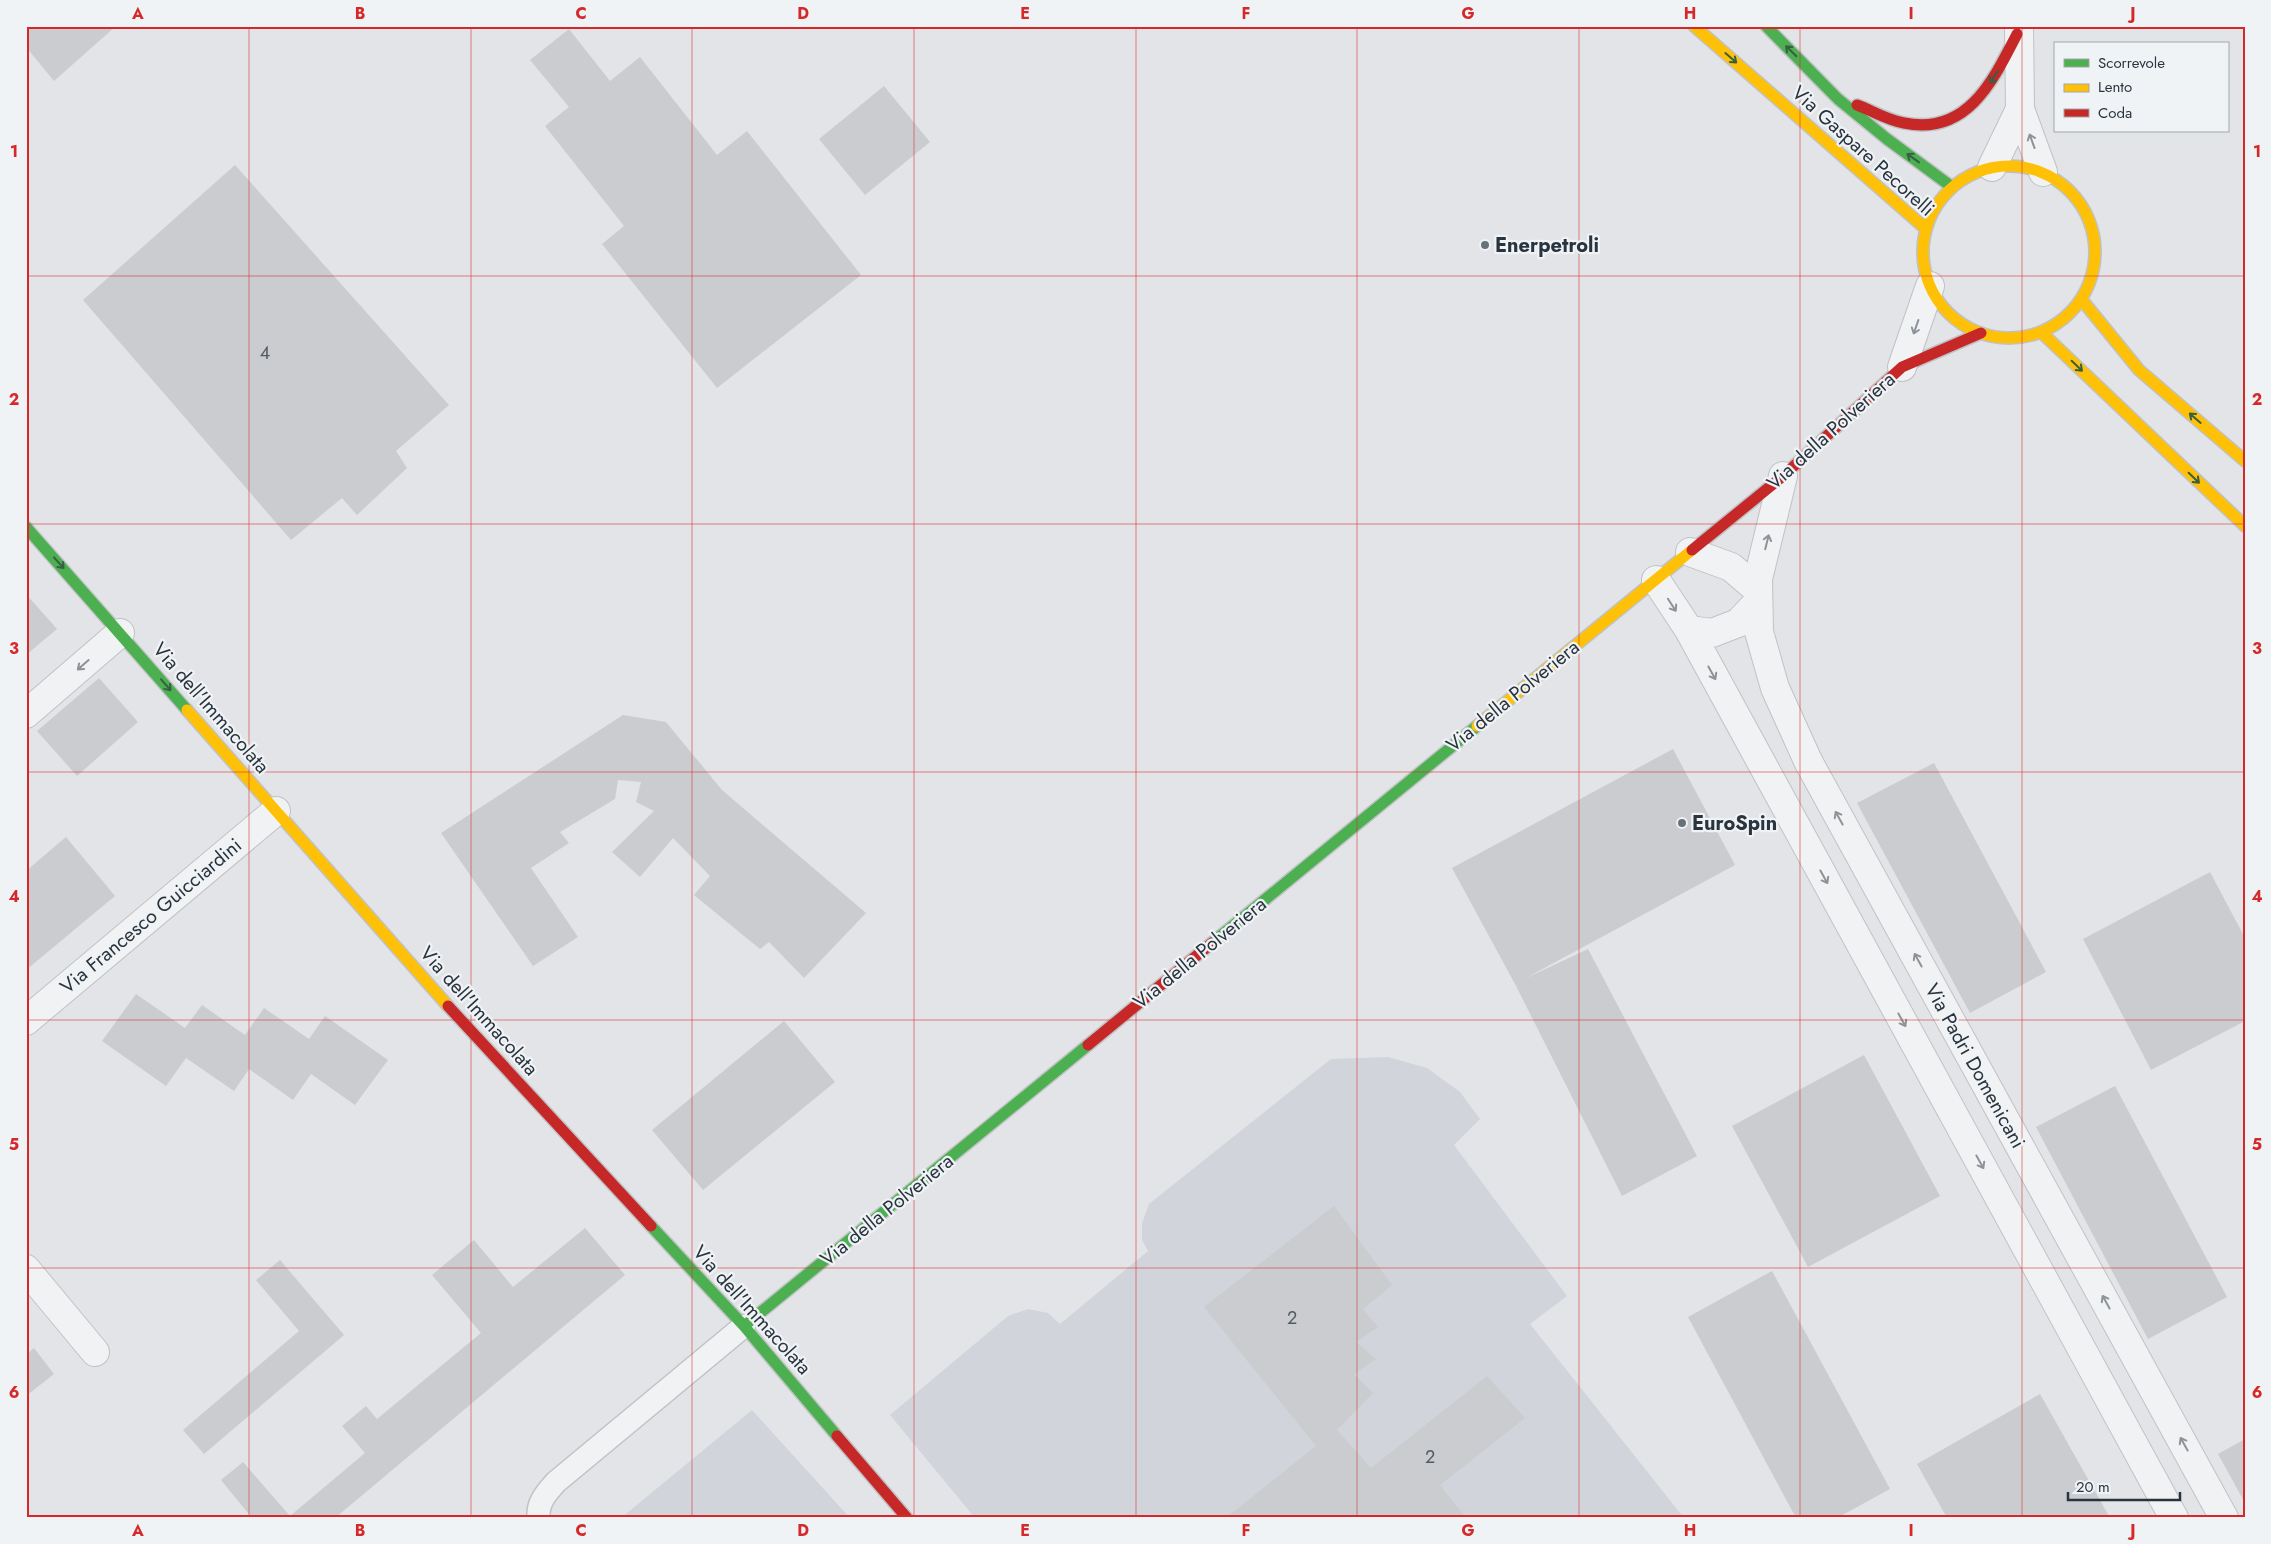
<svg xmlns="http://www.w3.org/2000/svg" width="2271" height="1544" viewBox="0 0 2271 1544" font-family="Jost,sans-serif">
	<rect width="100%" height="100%" fill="#e2e4e7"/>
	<!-- built -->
	<path fill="#d1d4da" d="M1388,1057L1427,1068L1460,1092L1480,1119L1454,1145L1567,1296L1530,1324L1684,1518H975L890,1415L1008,1316L1028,1309L1048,1313L1060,1324L1148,1251L1142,1240V1223L1149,1204L1331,1059Z
		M752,1410L850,1518H621Z"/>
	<!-- building -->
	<path fill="#cacccf" d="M26,26H116L54,81L26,47Z
		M569,29L610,81L640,57L717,155L747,131L861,275L717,388L602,244L624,226L545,126L569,107L530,60Z
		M884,86L930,142L865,195L819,139Z
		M235,165L449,405L396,451L407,468L357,515L342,498L291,540L83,300Z
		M26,594L57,629L26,655Z
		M99,678L138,722L77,776L37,731Z
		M623,715L666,722L722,790L866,913L804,978L769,942L760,949L694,895L710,876L673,838L640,877L612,852L654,811L636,802L641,782L618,780L615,799L560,832L569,843L531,868L578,937L533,966L441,833Z
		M1673,749L1735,865L1522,980L1588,949L1697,1156L1622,1196L1515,984L1452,868Z
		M1934,763L2046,972L1970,1013L1857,803Z
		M66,837L115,896L26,970V871Z
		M2210,872L2245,938V1021L2151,1070L2083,939Z
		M136,994L185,1028L202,1005L245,1035L264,1008L309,1039L325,1016L388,1060L355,1105L311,1074L293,1100L249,1069L234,1091L186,1058L166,1086L102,1041Z
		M784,1021L835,1082L703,1190L652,1130Z
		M1864,1055L1940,1196L1808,1267L1732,1126Z
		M2115,1086L2227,1297L2148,1339L2036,1127Z
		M1334,1206L1392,1285L1363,1309L1378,1327L1356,1342L1376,1359L1354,1374L1373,1393L1337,1430L1371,1468L1487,1376L1525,1418L1440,1485L1466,1518H1226L1316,1446L1204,1307Z
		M585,1228L625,1275L335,1518H252L221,1480L243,1462L290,1516L365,1453L342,1426L366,1406L377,1419L481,1333L432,1275L474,1240L513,1287Z
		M280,1260L344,1335L204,1454L183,1430L299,1331L256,1280Z
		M1772,1271L1890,1489L1837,1518H1796L1688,1317Z
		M34,1348L54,1374L26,1396V1355Z
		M2040,1394L2110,1518H1947L1917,1464Z
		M2245,1439V1503L2218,1454Z"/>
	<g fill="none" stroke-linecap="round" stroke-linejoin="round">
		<defs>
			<path id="lane" d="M539,1518C536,1504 547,1492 556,1482L744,1326"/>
			<path id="street" d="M2019,26L2020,109L2043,172
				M1992,167L2020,109
				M1902,367L1930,286
				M1783,476L1758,579L1759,632L1775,688L1808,761L2224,1518
				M1690,552L1731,567L1758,590
				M1656,580L1689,630L2174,1518
				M1689,630L1712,633L1738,623L1758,602
				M26,714L120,633
				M26,1021L276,811
				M26,1269L95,1352"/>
			<path id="fast" d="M1766,26L1838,99L1887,139L1952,187
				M26,527L187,710
				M1212,943L1477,726
				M651,1226L744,1326L837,1436
				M744,1326L1088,1045"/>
			<path id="slow" d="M1694,26L1926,229
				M1923 252a86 86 0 1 1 172 0a86 86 0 1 1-172 0Z
				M2082,300L2139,370L2245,461
				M2041,332L2245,526
				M187,710L448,1006
				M1477,726L1692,550"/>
			<path id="jam" d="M1857,105C1873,111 1887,120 1904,123C1967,136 1993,81 2017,34
				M1692,550L1783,476L1902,367L1981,333
				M448,1006L651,1226
				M1088,1045L1212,943
				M837,1436L907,1518"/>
		</defs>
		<!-- lane casing -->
		<use href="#lane" stroke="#c0c2c5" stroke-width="25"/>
		<!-- street casing -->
		<use href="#street" stroke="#c0c2c5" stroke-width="30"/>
		<!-- fast casing -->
		<use href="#fast" stroke="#c0c2c5" stroke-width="14"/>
		<!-- slow casing -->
		<use href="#slow" stroke="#c0c2c5" stroke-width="14"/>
		<!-- jam casing -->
		<use href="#jam" stroke="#c0c2c5" stroke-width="14"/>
		<!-- lane -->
		<use href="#lane" stroke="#f1f2f4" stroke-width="22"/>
		<!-- street -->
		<use href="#street" stroke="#f1f2f4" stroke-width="28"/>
		<!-- fast -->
		<use href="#fast" stroke="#4caf50" stroke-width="11"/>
		<!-- slow -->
		<use href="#slow" stroke="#ffc107" stroke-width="11"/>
		<!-- jam -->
		<use href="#jam" stroke="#c62828" stroke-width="11"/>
	</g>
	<!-- one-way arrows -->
	<defs><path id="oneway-shaft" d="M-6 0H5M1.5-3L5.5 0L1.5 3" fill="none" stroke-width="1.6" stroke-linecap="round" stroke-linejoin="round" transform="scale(1.25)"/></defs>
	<g stroke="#365f44">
		<use href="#oneway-shaft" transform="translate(1791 51) rotate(-135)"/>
		<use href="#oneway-shaft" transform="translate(1731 58) rotate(41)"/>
		<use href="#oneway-shaft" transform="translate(1994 77) rotate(123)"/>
		<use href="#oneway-shaft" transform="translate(1913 158) rotate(-144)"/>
		<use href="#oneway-shaft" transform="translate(2077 366) rotate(44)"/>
		<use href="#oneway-shaft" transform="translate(2195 418) rotate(-139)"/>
		<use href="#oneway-shaft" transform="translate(2194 478) rotate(44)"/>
		<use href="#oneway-shaft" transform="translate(59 563) rotate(48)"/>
		<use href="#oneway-shaft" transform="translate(166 685) rotate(49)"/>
	</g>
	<g stroke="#8e9399">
		<use href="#oneway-shaft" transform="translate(2032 141) rotate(-110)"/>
		<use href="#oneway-shaft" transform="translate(1916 327) rotate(109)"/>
		<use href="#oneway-shaft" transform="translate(1767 542) rotate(-76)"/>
		<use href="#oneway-shaft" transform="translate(1672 605) rotate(57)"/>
		<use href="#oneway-shaft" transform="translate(83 665) rotate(139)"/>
		<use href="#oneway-shaft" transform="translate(1712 673) rotate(61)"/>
		<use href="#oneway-shaft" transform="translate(1839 818) rotate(-119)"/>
		<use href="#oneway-shaft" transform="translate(1824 877) rotate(61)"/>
		<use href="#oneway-shaft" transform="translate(1918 960) rotate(-119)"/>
		<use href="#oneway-shaft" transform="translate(1902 1020) rotate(61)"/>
		<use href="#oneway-shaft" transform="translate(1980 1162) rotate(61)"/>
		<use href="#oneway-shaft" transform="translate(2106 1302) rotate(-119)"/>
		<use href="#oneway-shaft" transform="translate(2184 1444) rotate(-119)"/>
	</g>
	<!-- grid -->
	<path fill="none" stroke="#d62828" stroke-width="1" stroke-opacity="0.55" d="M249,26V1518M471,26V1518M692,26V1518M914,26V1518M1136,26V1518M1357,26V1518M1579,26V1518M1800,26V1518M2022,26V1518M26,276H2245M26,524H2245M26,772H2245M26,1020H2245M26,1268H2245"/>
	<!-- markers -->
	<g fill="#6a7279" stroke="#f0f3f6" stroke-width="2">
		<circle cx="1485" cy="245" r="5"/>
		<circle cx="1682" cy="823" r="5"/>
	</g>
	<g text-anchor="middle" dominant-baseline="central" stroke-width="4.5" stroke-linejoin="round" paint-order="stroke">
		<!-- number labels -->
		<g font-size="18" fill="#535b63">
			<text x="265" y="353">4</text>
			<text x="1292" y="1318">2</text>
			<text x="1430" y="1457">2</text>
		</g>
		<!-- street labels -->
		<g font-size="20" fill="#2a343e" stroke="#f0f3f6">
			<text transform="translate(1863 151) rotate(42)">Via Gaspare Pecorelli</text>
			<text transform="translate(1831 431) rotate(-42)">Via della Polveriera</text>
			<text transform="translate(1513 696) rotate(-39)">Via della Polveriera</text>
			<text transform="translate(211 708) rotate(49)">Via dell'Immacolata</text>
			<text transform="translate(151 916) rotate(-40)">Via Francesco Guicciardini</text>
			<text transform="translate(1200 953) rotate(-39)">Via della Polveriera</text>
			<text transform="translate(479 1011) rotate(48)">Via dell'Immacolata</text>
			<text transform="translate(1975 1066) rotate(61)">Via Padri Domenicani</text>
			<text transform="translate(887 1210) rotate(-39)">Via della Polveriera</text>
			<text transform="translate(752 1310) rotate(48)">Via dell'Immacolata</text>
		</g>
		<!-- poi labels -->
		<g font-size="20" font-weight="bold" fill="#2a343e" stroke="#f0f3f6" text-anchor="start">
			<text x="1495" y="245">Enerpetroli</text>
			<text x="1692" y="823">EuroSpin</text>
		</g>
	</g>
	<!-- border -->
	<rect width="2271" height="1544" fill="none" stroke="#f0f3f6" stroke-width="55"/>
	<!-- legend -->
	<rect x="2054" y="42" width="175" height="90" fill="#f0f3f6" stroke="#a1a7ac"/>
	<rect x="2064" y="59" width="25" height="8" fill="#4caf50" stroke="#a1a7ac"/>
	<text x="2098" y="68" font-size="15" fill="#2a343e">Scorrevole</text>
	<rect x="2064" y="84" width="25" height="8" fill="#ffc107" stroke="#a1a7ac"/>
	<text x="2098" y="92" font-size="15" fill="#2a343e">Lento</text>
	<rect x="2064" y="109" width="25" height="8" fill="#c62828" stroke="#a1a7ac"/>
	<text x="2098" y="118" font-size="15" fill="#2a343e">Coda</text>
	<!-- scale -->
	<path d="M2068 1492v8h112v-8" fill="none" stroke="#2a343e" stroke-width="2.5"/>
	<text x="2076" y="1492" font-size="15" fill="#2a343e" stroke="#f0f3f6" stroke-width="4" paint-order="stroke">20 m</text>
	<rect x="28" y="28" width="2216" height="1488" fill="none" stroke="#d62828" stroke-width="2"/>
	<g font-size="16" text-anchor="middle" font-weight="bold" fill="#d62828">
		<text x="138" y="19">A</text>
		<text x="360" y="19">B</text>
		<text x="581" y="19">C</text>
		<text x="803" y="19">D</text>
		<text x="1025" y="19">E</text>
		<text x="1246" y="19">F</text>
		<text x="1468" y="19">G</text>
		<text x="1690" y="19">H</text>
		<text x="1911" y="19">I</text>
		<text x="2133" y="19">J</text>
		<text x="14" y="157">1</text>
		<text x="2257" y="157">1</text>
		<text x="14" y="405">2</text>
		<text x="2257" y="405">2</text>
		<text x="14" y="654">3</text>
		<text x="2257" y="654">3</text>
		<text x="14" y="902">4</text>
		<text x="2257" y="902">4</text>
		<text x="14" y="1150">5</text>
		<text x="2257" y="1150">5</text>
		<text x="14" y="1398">6</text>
		<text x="2257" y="1398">6</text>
		<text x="138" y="1536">A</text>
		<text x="360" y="1536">B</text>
		<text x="581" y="1536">C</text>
		<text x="803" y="1536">D</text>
		<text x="1025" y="1536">E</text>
		<text x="1246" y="1536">F</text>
		<text x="1468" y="1536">G</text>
		<text x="1690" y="1536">H</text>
		<text x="1911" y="1536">I</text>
		<text x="2133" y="1536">J</text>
	</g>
</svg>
